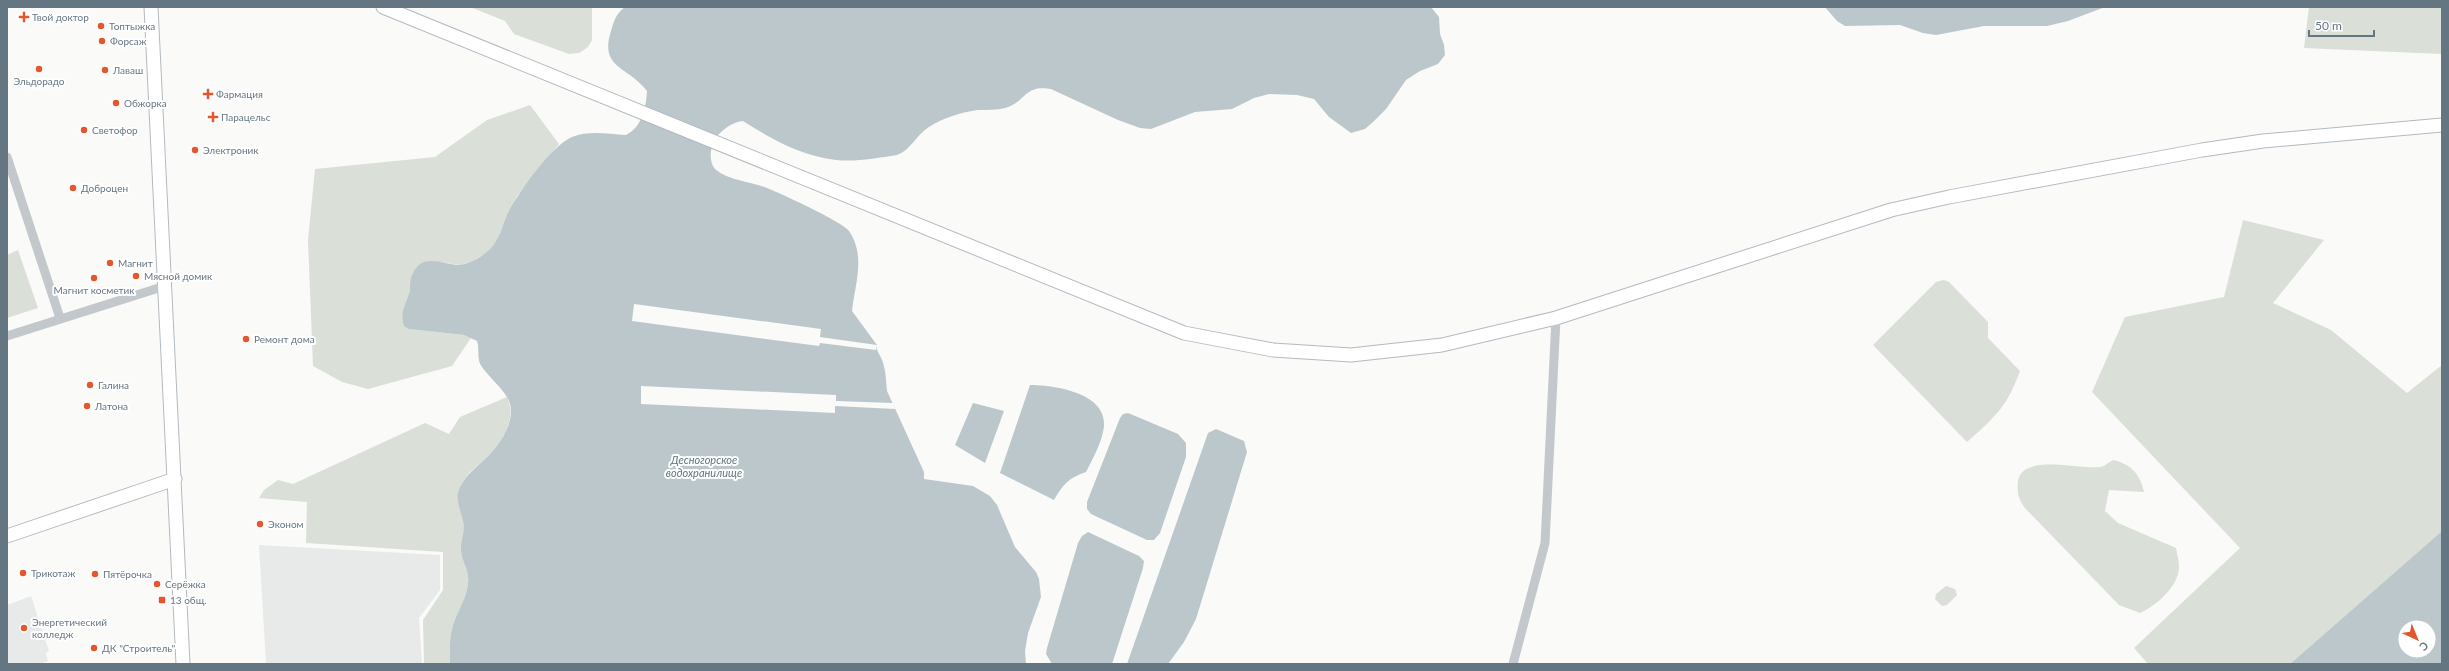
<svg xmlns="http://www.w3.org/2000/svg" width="2449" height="671" viewBox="0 0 2449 671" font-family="Lato,sans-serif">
	<rect width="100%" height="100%" fill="#fafaf8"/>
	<!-- built -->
	<path fill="#e8e9e9" d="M259,545L440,555V590L419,618L422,664H266Z
		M31,596L49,651L46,653L48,661L39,664H7V605Z"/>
	<!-- green -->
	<path fill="#dadfd7" d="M470,7H592V40L588,47L579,53L569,54L514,34L505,21Z
		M2309,7H2442V54L2304,48Z
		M530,105L559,144L517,196L496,243L487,252L473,261L461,265L431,261L414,271L409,293L410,329L464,335L471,338L452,366L368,389L342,382L313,366L308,240L315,169L435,157L487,120Z
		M2243,220L2324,240L2273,303L2331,330L2407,393L2442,365V531L2290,664H2148L2134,648L2240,548L2092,392L2125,317L2224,297Z
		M18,250L38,308L7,318V255Z
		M1944,280L1949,282L1988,322V338L2020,371C2007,407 1995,417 1967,442L1873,345L1936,282Z
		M507,397C517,419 503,442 486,458C477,467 467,472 462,484C455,500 465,512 464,529C463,536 460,543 461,550C461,559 467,567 468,576C470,594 458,609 453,625C449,637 450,651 450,664H424L423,620L443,590V552L306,543L307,502L259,498L264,490L278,480L293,484L425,423L449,434L460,417Z
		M2113,460C2131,464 2140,474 2144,492L2109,490L2105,511L2118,523L2176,548C2177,554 2179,561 2179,567C2179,586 2156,606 2140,613L2119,605L2024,507C2018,497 2017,493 2018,481C2022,453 2081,470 2100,467C2104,467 2109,462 2113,460Z
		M1946,586L1955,589L1957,595L1947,605L1942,606L1935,599L1936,594Z"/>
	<!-- water -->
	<path fill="#bbc7cb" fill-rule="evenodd" d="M625,7H1431L1439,17L1440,34L1444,45L1445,55L1438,64L1420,71L1406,80L1386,109L1373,122L1365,129L1351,133L1329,117L1314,99L1297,95L1269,94L1254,98L1232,109L1195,112L1151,129L1140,128L1118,120L1051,89C1024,84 1026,102 1005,108C997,110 987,110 978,110C961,112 943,118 929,127C916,135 911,150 897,155C877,158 856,162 836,160C802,156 771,139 743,121C733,122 727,127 720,133C711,141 707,160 715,169C727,180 752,182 767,188C780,193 843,222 849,231C866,256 855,284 852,311L877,345C876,352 880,354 882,360C886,370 886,381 887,391L924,472V479L973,486L990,496L997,505L1015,547L1036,572L1039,579L1041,597L1028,633L1025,651L1026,664H450C450,651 449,637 453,625C458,609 470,594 468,576C467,567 461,559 461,550C460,542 464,534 464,526C463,516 456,502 458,493C463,476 475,469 486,458C501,444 519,417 507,397C500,386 489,377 482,367C476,359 480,349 477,341L464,335L409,329L404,326C400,312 405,306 409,294C411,287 409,280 413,273C423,252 444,265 459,265C470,264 481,257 489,250C500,240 502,226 508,213C518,193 552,145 572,137C590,130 607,134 626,135C642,127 646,108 647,91C628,66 599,69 611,31C614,20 616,14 625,7Z
		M1825,7H2105L2068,21L2047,26H1984L1936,35L1923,33L1900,25L1845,26L1837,21Z
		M1030,385C1056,385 1113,394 1103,432C1100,446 1092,460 1086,472C1070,477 1062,485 1054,500L1000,473Z
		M973,403L1004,411L985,463L955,445Z
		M1128,413L1178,434L1186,443V457L1160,533L1154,540H1147L1091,514L1087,509V502L1120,418L1123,414Z
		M1216,429L1244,441L1247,452L1196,619L1184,642L1168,664H1127L1208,433Z
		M2442,531V664H2290ZM2405,627H2429V651H2405Z
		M1088,532L1139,556L1144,561L1143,568L1112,664H1052L1046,654L1047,648L1078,543L1082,536Z"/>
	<!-- pier -->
	<path fill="#fafaf8" d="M634,304L821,329L820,337L877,345L876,350L820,343L819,346L632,321Z
		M641,386L836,395V401L893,403L895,409L835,406V413L641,404Z"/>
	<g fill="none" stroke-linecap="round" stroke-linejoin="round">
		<defs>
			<path id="secondary" d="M151,7L183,664
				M383,7L1184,333L1273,350L1351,355L1442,345L1556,318L1891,210L1949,197L2202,150L2263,141L2442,125
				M7,536L175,479"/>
		</defs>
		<!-- secondary casing -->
		<use href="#secondary" stroke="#b3babf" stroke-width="15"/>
		<!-- street -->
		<path stroke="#c3c8cc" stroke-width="9" d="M7,157L60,318
			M7,336L165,286
			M1513,664L1545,543L1556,318"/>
		<!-- secondary -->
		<use href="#secondary" stroke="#fff" stroke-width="13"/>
	</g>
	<!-- markers -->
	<g fill="#e4572e" stroke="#fff" stroke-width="1.5">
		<path d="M22 11h4v4h4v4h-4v4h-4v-4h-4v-4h4z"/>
		<circle cx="101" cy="26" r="4"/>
		<circle cx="102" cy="41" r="4"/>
		<circle cx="39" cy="69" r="4"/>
		<circle cx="105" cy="70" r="4"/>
		<path d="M206 88h4v4h4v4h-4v4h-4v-4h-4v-4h4z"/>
		<circle cx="116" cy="103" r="4"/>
		<path d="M211 111h4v4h4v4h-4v4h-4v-4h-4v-4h4z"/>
		<circle cx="84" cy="130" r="4"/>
		<circle cx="195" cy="150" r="4"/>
		<circle cx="73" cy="188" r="4"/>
		<circle cx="110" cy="263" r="4"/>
		<circle cx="136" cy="276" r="4"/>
		<circle cx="94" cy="278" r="4"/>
		<circle cx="246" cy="339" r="4"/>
		<circle cx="90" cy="385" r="4"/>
		<circle cx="87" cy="406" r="4"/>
		<circle cx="260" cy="524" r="4"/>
		<circle cx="23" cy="573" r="4"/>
		<circle cx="95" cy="574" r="4"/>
		<circle cx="157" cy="584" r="4"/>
		<rect x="158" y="596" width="8" height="8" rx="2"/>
		<circle cx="24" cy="628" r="4"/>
		<circle cx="94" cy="648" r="4"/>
	</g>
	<g text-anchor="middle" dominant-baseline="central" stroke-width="4" stroke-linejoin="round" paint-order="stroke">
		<!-- poi labels -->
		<g font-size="10" fill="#657683" stroke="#fff" text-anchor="start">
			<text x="32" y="17">Твой доктор</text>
			<text x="109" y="26">Топтыжка</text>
			<text x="110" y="41">Форсаж</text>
			<text x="113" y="70">Лаваш</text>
			<text x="39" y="81" text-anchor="middle">Эльдорадо</text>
			<text x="216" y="94">Фармация</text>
			<text x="124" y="103">Обжорка</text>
			<text x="221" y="117">Парацельс</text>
			<text x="92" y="130">Светофор</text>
			<text x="203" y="150">Электроник</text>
			<text x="81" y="188">Доброцен</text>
			<text x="118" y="263">Магнит</text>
			<text x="144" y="276">Мясной домик</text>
			<text x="94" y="290" text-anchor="middle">Магнит косметик</text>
			<text x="254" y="339">Ремонт дома</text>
			<text x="98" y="385">Галина</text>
			<text x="95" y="406">Латона</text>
			<text x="268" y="524">Эконом</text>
			<text x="31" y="573">Трикотаж</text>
			<text x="103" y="574">Пятёрочка</text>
			<text x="165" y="584">Серёжка</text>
			<text x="170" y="600">13 общ.</text>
			<text x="32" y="622">Энергетический<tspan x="32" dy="12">колледж</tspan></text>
			<text x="102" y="648">ДК "Строитель"</text>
		</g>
		<!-- water labels -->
		<g font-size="11" font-style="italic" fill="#60757c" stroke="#fff">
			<text x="704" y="459">Десногорское<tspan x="704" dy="13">водохранилище</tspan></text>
		</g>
	</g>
	<!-- border -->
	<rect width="2449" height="671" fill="none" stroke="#657683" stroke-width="16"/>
	<!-- north arrow -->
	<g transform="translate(2417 639) rotate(136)"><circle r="19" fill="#ffffff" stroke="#c1c8cd"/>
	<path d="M0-3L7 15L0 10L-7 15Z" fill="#e4572e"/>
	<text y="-6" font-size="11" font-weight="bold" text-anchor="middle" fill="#657683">С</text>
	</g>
	<!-- scale -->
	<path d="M2309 30v6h65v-6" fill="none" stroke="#657683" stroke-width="2"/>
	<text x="2315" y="30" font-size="12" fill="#657683" stroke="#ffffff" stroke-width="3" paint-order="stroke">50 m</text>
</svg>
